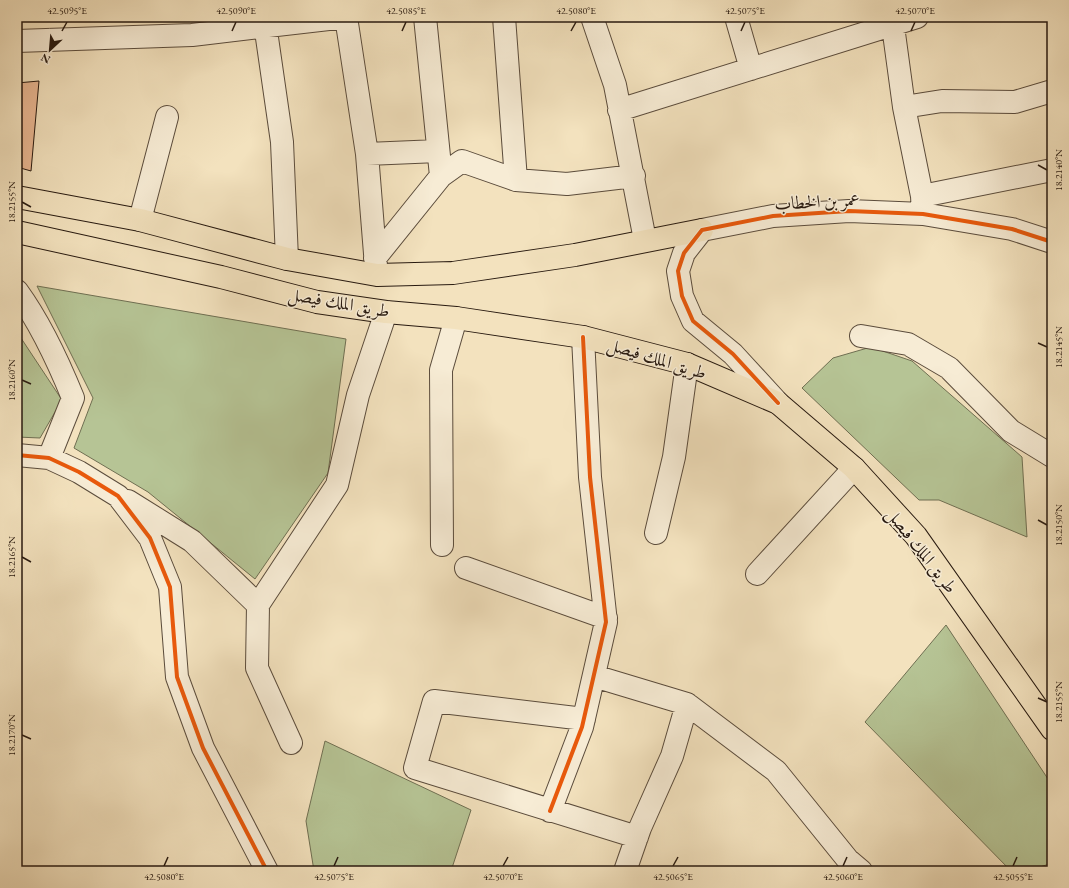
<svg xmlns="http://www.w3.org/2000/svg" width="1069" height="888" viewBox="0 0 1069 888" font-family="'EB Garamond',Amiri,serif">
	<rect width="100%" height="100%" fill="#f3e2be"/>
	<filter id="stains"><feTurbulence type="fractalNoise" baseFrequency=".005" numOctaves="4"/><feColorMatrix values="0 0 0 0 .2 0 0 0 0 .09 0 0 0 0 .02 0 0 0 .5 -.17"/></filter>
	<radialGradient id="worn" r=".72"><stop offset=".6" stop-color="#630" stop-opacity="0"/><stop offset="1" stop-color="#630" stop-opacity=".3"/></radialGradient>
	<!-- green -->
	<path fill="#b6c495" stroke="#6f6f52" d="M37,286L346,339L328,473L255,579L148,492L74,448L93,398Z
		M17,332L62,400L40,438L17,437Z
		M871,347L912,361L1022,457L1027,537L939,500H919L802,388L833,358Z
		M946,625L1052,785V863L1028,871H1011L865,722Z
		M325,741L471,810L451,871H314L306,821Z"/>
	<!-- building -->
	<path fill="#e9b792" stroke="#281a10" d="M39,81L31,171L17,167V83Z"/>
	<g fill="none" stroke-linecap="round" stroke-linejoin="round">
		<defs>
			<path id="minor" d="M264,17L282,142L287,259
				M346,17L367,154L376,266
				M425,17L441,176
				M504,17L516,180
				M592,17L615,85L645,240
				M736,17L751,69
				M889,17L893,26L904,107L922,196L923,214
				M17,41L192,35L346,17
				M904,107L942,101L1015,102L1052,91
				M619,110L917,17
				M367,154L438,151
				M922,196L1052,170
				M140,220L167,117
				M375,258L441,176L462,161L516,180L567,184L634,176
				M17,291C41,324 58,361 73,398L49,458
				M861,336L908,344L949,368L1011,431L1052,456
				M778,403L733,354L693,321L682,296L678,271L684,253L702,230L773,216L849,211L923,214L1012,229L1052,242
				M17,455L49,458L79,472L118,496L150,538L170,587L177,677L203,748L267,871
				M128,501L192,541L258,605L257,668L291,743
				M656,533L674,457L687,364
				M442,545L441,370L456,318
				M466,568L606,618
				M757,574L854,468
				M258,605L337,485L358,395L386,312
				M594,676L687,704L776,771L848,860L861,871
				M584,719L434,701L415,768L637,837
				M550,811L582,727L606,622L590,477L583,337
				M625,871L640,828L672,756L687,704"/>
			<path id="major" d="M17,197L140,220L287,259L377,275L453,273L575,255L702,230
				M17,232L221,277L317,302L386,312L456,318L583,337L687,364L778,403L854,468L916,536L1052,729"/>
		</defs>
		<!-- minor casing -->
		<use href="#minor" stroke="#5b4c3c" stroke-width="24"/>
		<!-- major casing -->
		<use href="#major" stroke="#281a10" stroke-width="24"/>
		<!-- minor -->
		<use href="#minor" stroke="#f7ecd5" stroke-width="22"/>
		<!-- major -->
		<use href="#major" stroke="#f3e2be" stroke-width="22"/>
		<defs>
			<path id="cycleway" d="M778,403L733,354L693,321L682,296L678,271L684,253L702,230L773,216L849,211L923,214L1012,229L1052,242
				M17,455L49,458L79,472L118,496L150,538L170,587L177,677L203,748L267,871
				M550,811L582,727L606,622L590,477L583,337"/>
		</defs>
		<!-- cycleway casing -->
		<use href="#cycleway" stroke="#f7ecd5" stroke-width="6"/>
		<!-- cycleway -->
		<use href="#cycleway" stroke="#e8590c" stroke-width="4"/>
	</g>
	<!-- ticks -->
	<path fill="none" stroke="#281a10" stroke-width="1.5" d="M62,31L67,22M232,31L236,22M402,31L406,22M571,31L576,22M741,31L745,22M911,31L915,22M1038,165L1047,170M22,202L31,207M1038,343L1047,347M22,380L31,384M1038,520L1047,525M22,557L31,562M1038,698L1047,702M22,735L31,739M164,866L168,857M334,866L338,857M503,866L508,857M673,866L678,857M843,866L847,857M1013,866L1017,857"/>
	<g text-anchor="middle" dominant-baseline="central" stroke-width="3" stroke-linejoin="round" paint-order="stroke">
		<!-- street labels -->
		<g font-size="18" fill="#281a10" stroke="#f7ecd5">
			<text transform="translate(817 201) rotate(-3)">عمر بن الخطاب</text>
			<text transform="translate(339 302) rotate(10)">طريق الملك فيصل</text>
			<text transform="translate(657 358) rotate(17)">طريق الملك فيصل</text>
			<text transform="translate(922 550) rotate(52)">طريق الملك فيصل</text>
		</g>
	</g>
	<!-- margin -->
	<rect width="1069" height="888" fill="none" stroke="#f3e2be" stroke-width="44"/>
	<!-- north arrow -->
	<g transform="translate(50 50) rotate(206)" stroke="#f7ecd5" stroke-width="3" paint-order="stroke">
	<path d="M0-3L7 15L0 10L-7 15Z" fill="#281a10"/>
	<text y="-6" font-size="11" font-weight="bold" text-anchor="middle" fill="#281a10">N</text>
	</g>
	<rect x="22" y="22" width="1025" height="844" fill="none" stroke="#281a10" stroke-width="1.5"/>
	<g font-size="10" text-anchor="middle" fill="#281a10">
		<text x="67" y="14">42.5095°E</text>
		<text x="236" y="14">42.5090°E</text>
		<text x="406" y="14">42.5085°E</text>
		<text x="576" y="14">42.5080°E</text>
		<text x="745" y="14">42.5075°E</text>
		<text x="915" y="14">42.5070°E</text>
		<text transform="translate(1058 170) rotate(-90)" y="4">18.2140°N</text>
		<text transform="translate(11 202) rotate(-90)" y="4">18.2155°N</text>
		<text transform="translate(1058 347) rotate(-90)" y="4">18.2145°N</text>
		<text transform="translate(11 380) rotate(-90)" y="4">18.2160°N</text>
		<text transform="translate(1058 525) rotate(-90)" y="4">18.2150°N</text>
		<text transform="translate(11 557) rotate(-90)" y="4">18.2165°N</text>
		<text transform="translate(1058 702) rotate(-90)" y="4">18.2155°N</text>
		<text transform="translate(11 735) rotate(-90)" y="4">18.2170°N</text>
		<text x="164" y="880">42.5080°E</text>
		<text x="334" y="880">42.5075°E</text>
		<text x="503" y="880">42.5070°E</text>
		<text x="673" y="880">42.5065°E</text>
		<text x="843" y="880">42.5060°E</text>
		<text x="1013" y="880">42.5055°E</text>
	</g>
	<rect width="100%" height="100%" filter="url(#stains)"/>
	<rect width="100%" height="100%" fill="url(#worn)"/>
</svg>
